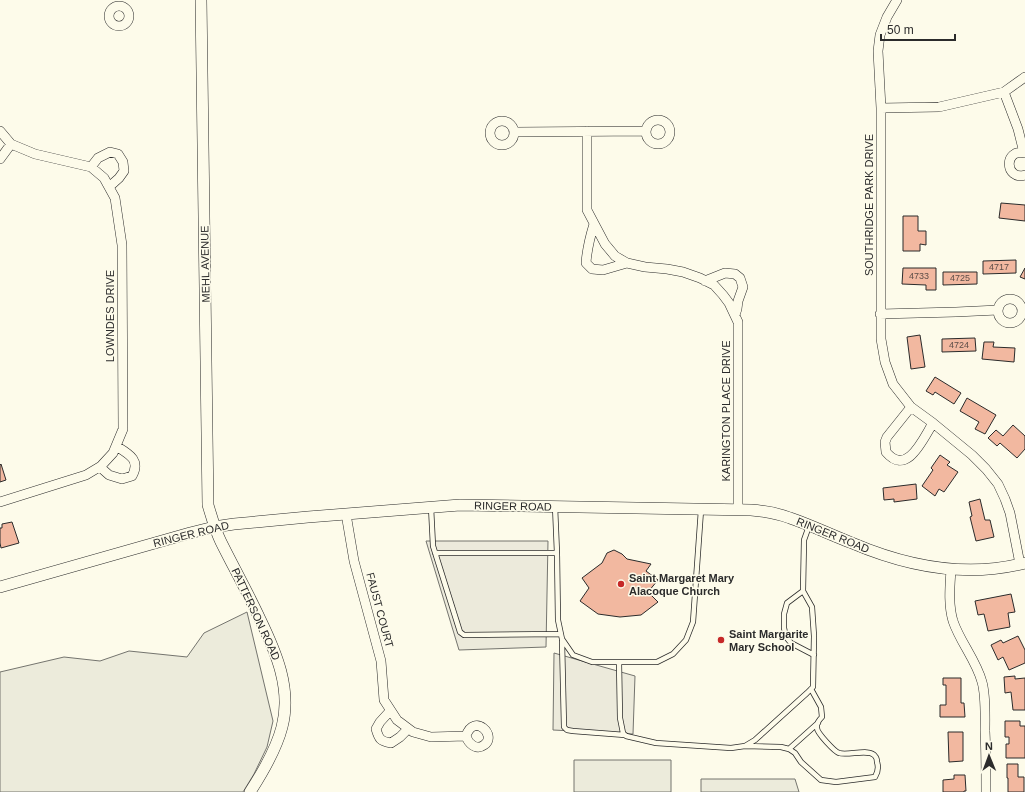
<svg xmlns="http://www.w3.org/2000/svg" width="1025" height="792" viewBox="0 0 1025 792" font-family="Helvetica,sans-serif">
	<rect width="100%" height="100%" fill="#fdfbea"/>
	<!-- green -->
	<path fill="#ecebdb" stroke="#74746e" d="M247,612L273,721L267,747L254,774L243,792H0V672L64,657L100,661L129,651L187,657L204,633Z
		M574,760H671V792H574Z
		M701,779H795L799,792H701Z"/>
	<!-- parking -->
	<path fill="#eceadb" stroke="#74746e" d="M426,541H548L546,647L459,650Z
		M554,653L635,676L633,734L553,730Z"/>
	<!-- building -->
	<path fill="#f2b8a0" stroke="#2b2b2b" d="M1001,203L1025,205V221L999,218Z
		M903,216H918V231H926V245L920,244V251H903Z
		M1016,260V273L983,274V261Z
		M903,268H936V290H926V285L902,284Z
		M1025,268V279L1020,277Z
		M943,272H977V284L943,285Z
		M920,335L925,367L911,369L907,337Z
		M975,338L976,351L942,352V339Z
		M984,342H994L993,347L1015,348L1014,362L982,359Z
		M935,377L961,393L954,404L935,392L933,395L926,391Z
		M967,398L996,415L985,434L975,429L979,422L960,411Z
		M1013,425L1025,436V449L1017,458L1000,443L997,446L988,438L996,430L1003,436Z
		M940,455L950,462L947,465L958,472L944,492L939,489L935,496L922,486L933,470L931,468Z
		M1,464L6,480L0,482V465Z
		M916,484L917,499L894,502V499L884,500L883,488Z
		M980,499L985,520H990L994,537L976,541L970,517L972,516L969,502Z
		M12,522L19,543L1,548L0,543V528H2V524Z
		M614,550L622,554L627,559L651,564L646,571L658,580L648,592L658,602L641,615L620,617L598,614L580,601L589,588L582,578L602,563L607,553Z
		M1011,594L1015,612L1008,613L1010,627L988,631L984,614L978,615L975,601Z
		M1018,636L1025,650V663L1009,670L1003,657L998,660L991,645L1001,640L1003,643Z
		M1015,676V679L1025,678V710H1013L1011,692L1005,693L1004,677Z
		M943,678H961V703H964L965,717H940V705H946V685H943Z
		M1005,721H1020V726H1025V758H1006V744H1009V737H1005Z
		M948,732H963V761L949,762Z
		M1007,764H1018V777H1024V792H1008V778H1007Z
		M954,775H965L966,791H964V792H943V780L954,779Z"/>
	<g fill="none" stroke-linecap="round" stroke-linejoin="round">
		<defs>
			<path id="service" d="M555,506L557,553L558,620L562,639L573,655L592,662H657L673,654L686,640L693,622L701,510
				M431,507L433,546L460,632L464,635L561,634
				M435,553H557
				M803,591L787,603L784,614V628L786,637L791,643L814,655
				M562,641L564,727L567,730L573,731L625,735
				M619,662L620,718L623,733L626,736L656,743L731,748L745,746L755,740L807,693L813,687L814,636L812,607L803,591L804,540L809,526
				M745,746L781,747L789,749L795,753L801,762L821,780L836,782L875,777C878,772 879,768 877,762C877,760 877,758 875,756C870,748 848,756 839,753C835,752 817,733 817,728C816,724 819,720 822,717L821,707L811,689
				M789,749L818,723"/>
			<path id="minor" d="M897,0L887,17L880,35L878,51L881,108V339L885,362L893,384L911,407L933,423L972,455L986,469L998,484L1005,499L1010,513L1020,564
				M109 16a10 10 0 1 1 20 0a10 10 0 1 1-20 0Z
				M1004,92L1018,129L1024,153
				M881,108L939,107L1004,92L1025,77
				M646 132a12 12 0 1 1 24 0a12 12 0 1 1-24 0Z
				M490 133a12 12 0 1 1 24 0a12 12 0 1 1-24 0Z
				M0,131L11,144L35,154L91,167L104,178L115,198L122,245L123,429L113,453L101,466L86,475L0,502
				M587,131V210L605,244L615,256L627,263L645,267L667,269L683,272L700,278L714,285L723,295L729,303L738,322V509
				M515,132L646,131
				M1025,153C1003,148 1005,181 1025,175
				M0,159L11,144
				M91,167L98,158L110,152L118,154L123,162L124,171L119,178L109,187
				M594,224C590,237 587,249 586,263L592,269L603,270L627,263
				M705,281L725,273L735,274L740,278L743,287L738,301L737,309L735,315
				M998 311a12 12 0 1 1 24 0a12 12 0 1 1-24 0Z
				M880,314L956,312L998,310
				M911,407L887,437L885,442L886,452C907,477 923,439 933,423
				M100,467L109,475L122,479L132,476C141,460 129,454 116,446
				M346,514L354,561L381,661L384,700L397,720L413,732L431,737L466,736C474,712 498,736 484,745C476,751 468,743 466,736
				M951,569C950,586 948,604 953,621C960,642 976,660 982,682C986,696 985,716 985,731C986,751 986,772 986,792
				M390,711L380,722L376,729C379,739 380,741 391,743L400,737L408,729"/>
			<path id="tertiary" d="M201,0L208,505C212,518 215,530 221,542C234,568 248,593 260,619C276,652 292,689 282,727C276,750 263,772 250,792
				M0,587L190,533L214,527L234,524L308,517L460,505L751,510C764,511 777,513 790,518C811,525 831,535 852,543C906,566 967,578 1025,563"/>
		</defs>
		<!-- service casing -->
		<use href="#service" stroke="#2b2b2b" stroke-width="6"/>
		<!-- minor casing -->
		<use href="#minor" stroke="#2b2b2b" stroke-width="10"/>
		<!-- tertiary casing -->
		<use href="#tertiary" stroke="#2b2b2b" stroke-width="12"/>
		<!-- service -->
		<use href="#service" stroke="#fdfbea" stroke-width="4.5"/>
		<!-- minor -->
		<use href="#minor" stroke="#fdfbea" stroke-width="9"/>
		<!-- tertiary -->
		<use href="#tertiary" stroke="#fdfbea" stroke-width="11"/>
	</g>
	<!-- markers -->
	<g fill="#c62828" stroke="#fdfbea" stroke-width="1.5">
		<circle cx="621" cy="584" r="4"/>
		<circle cx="721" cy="640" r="4"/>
	</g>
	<g text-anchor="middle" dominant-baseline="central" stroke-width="3" stroke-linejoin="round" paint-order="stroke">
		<!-- number labels -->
		<g font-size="9" fill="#5d4e48">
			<text x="999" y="267">4717</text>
			<text x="919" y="276">4733</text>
			<text x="960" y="278">4725</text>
			<text x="959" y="345">4724</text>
		</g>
		<!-- street labels -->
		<g font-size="11" fill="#2b2b2b" stroke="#fdfbea">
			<text transform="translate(869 205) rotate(-90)">SOUTHRIDGE PARK DRIVE</text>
			<text transform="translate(205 264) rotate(-91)">MEHL AVENUE</text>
			<text transform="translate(110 316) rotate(-90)">LOWNDES DRIVE</text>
			<text transform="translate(726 411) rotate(-90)">KARINGTON PLACE DRIVE</text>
			<text transform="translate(513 506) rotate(1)">RINGER ROAD</text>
			<text transform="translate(191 534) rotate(-14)">RINGER ROAD</text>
			<text transform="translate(833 535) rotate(22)">RINGER ROAD</text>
			<text transform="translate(380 610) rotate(75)">FAUST COURT</text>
			<text transform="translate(256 614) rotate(65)">PATTERSON ROAD</text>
		</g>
		<!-- poi labels -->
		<g font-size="11" font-weight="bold" fill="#2b2b2b" stroke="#fdfbea" text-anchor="start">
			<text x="629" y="578">Saint Margaret Mary<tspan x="629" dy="13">Alacoque Church</tspan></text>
			<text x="729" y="634">Saint Margarite<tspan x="729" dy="13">Mary School</tspan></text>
		</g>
	</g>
	<!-- north arrow -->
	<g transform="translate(989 756) rotate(359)" stroke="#fdfbea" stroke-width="3" paint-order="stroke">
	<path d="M0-3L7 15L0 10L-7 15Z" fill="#2b2b2b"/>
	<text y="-6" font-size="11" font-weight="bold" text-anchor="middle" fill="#2b2b2b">N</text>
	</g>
	<!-- scale -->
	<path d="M881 34v6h74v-6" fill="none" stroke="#2b2b2b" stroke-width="2"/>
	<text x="887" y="34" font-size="12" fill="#2b2b2b" stroke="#fdfbea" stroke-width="3" paint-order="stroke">50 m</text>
</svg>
